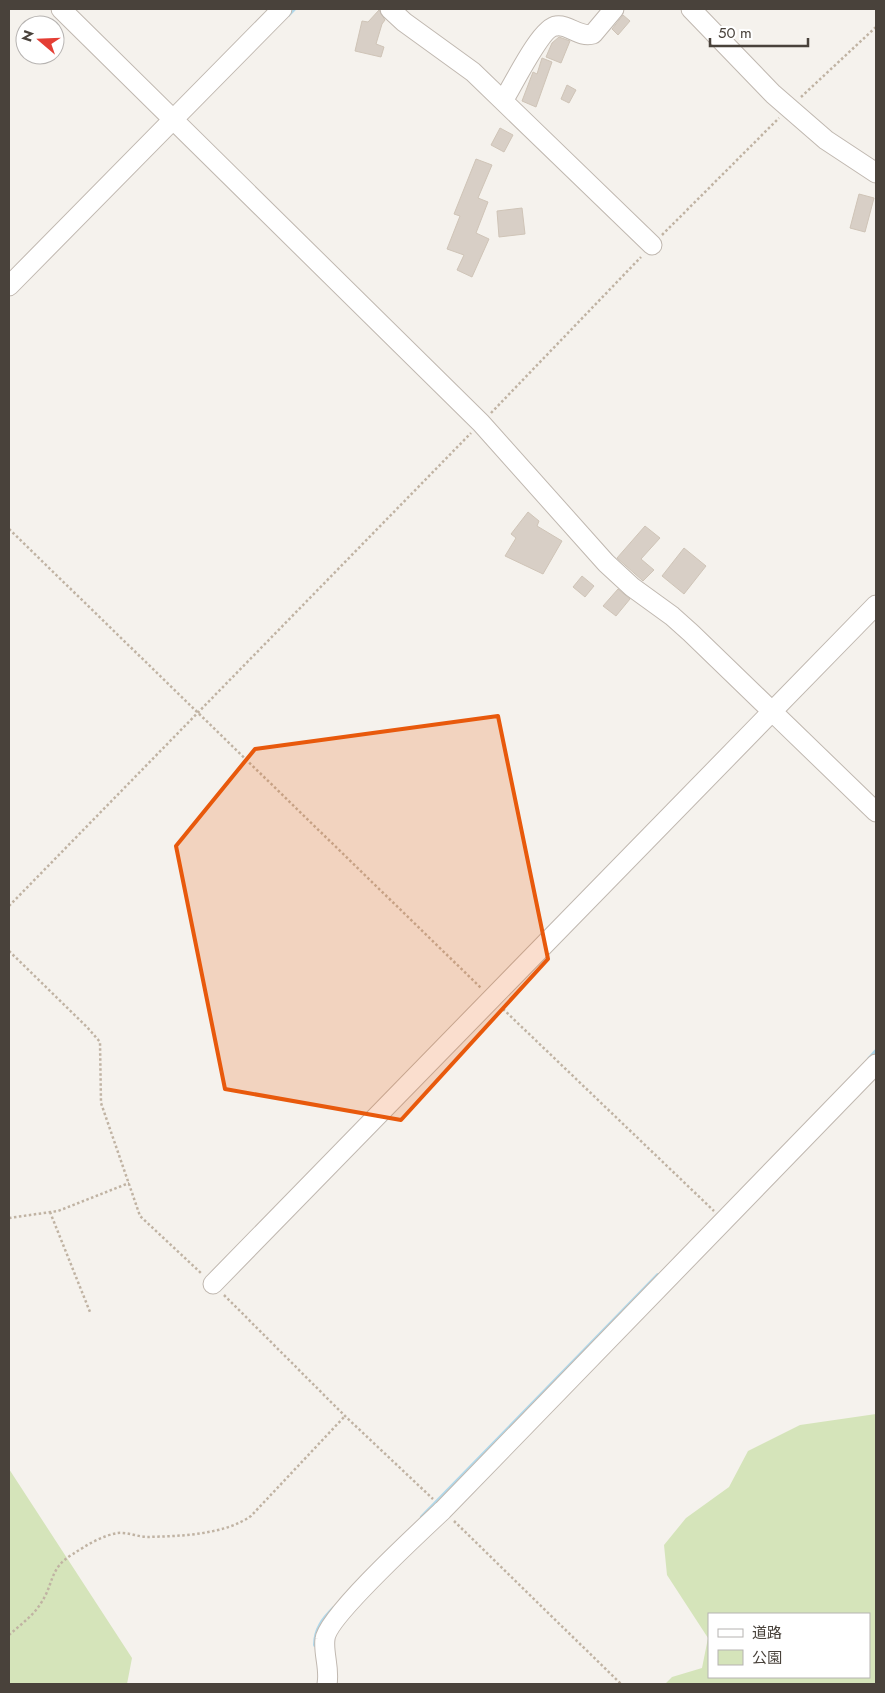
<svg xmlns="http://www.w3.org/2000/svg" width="885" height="1693" viewBox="0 0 885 1693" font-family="Jost,'Noto Sans JP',sans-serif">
	<rect width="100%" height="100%" fill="#f5f2ed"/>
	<!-- green -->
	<path fill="#d5e4ba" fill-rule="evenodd" d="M876,1414V1684H665L672,1677L702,1668L708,1638L667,1575L664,1545L686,1518L729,1487L748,1451L800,1425ZM709,1614H869V1677H709Z
		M9,1469L132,1658L127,1684H9Z"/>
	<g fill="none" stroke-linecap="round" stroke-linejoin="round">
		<!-- stream -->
		<path stroke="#b0d8ea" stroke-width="4" d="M288,15L294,9
			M869,1059L876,1051
			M422,1517L658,1275
			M315,1645C315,1629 323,1619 334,1608"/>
	</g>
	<!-- building -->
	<path fill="#d8cfc6" stroke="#cfc4b7" d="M379,10L385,20L382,24L376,44L384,47L381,57L355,51L362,21L368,22Z
		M623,15L630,21L618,35L612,29Z
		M559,37L570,41L561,63L546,57L552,43Z
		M542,58L552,62L536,107L522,101L533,72L537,74Z
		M567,85L576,90L569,103L561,99Z
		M500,128L513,135L504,152L491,145Z
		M476,159L492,165L478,198L488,202L476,233L489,239L472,277L457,270L464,255L447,249L460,216L454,214Z
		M859,194L874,198L865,232L850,228Z
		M522,208L525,234L499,237L497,211Z
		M528,512L539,521L537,526L562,541L543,574L505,556L516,538L511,534Z
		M645,526L660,538L641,559L654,570L643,581L617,558Z
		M684,548L706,566L684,594L662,576Z
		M582,576L594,586L585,597L573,587Z
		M618,589L630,599L616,616L603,606Z"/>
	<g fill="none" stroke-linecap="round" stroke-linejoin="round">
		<defs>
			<path id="minor" d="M61,9L481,423L606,563L632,587L672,616L691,633L876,812
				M390,9L404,22L473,72L652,245
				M691,9L773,94L826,140L876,173
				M503,101C512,87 541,27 556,26C569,24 579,38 593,34L614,9
				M9,286L282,9
				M213,1284L876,605
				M327,1684C330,1669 323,1653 325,1639C327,1617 423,1529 443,1510L876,1064"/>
		</defs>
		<!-- minor casing -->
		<use href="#minor" stroke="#c0b8b0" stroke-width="21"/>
		<!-- path -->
		<path stroke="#c0b3a3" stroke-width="2.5" stroke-dasharray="2.5 2.5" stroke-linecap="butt" d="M801,97L876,27
			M662,235L779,118
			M491,413L641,257
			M9,529L481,988
			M9,906L471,433
			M9,951L87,1027L100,1042L101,1103L140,1216L202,1274
			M503,1009L714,1211
			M50,1212L90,1312
			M9,1218L58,1211L129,1183
			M224,1295L345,1416L433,1499
			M454,1521L621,1684
			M9,1635C20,1625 33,1616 41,1603C54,1584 49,1568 73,1554C85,1546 103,1535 118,1533C128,1532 138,1537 148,1537C180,1536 224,1535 251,1516L345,1416"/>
		<!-- minor -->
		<use href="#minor" stroke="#fff" stroke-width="19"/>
	</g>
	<!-- marked area -->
	<path fill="#e8590c" fill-opacity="0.2" stroke="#e8590c" stroke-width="4" stroke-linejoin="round" d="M498,716L548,959L401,1120L225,1089L176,846L255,749Z"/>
	<!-- border -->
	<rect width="885" height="1693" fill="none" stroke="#49423b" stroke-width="20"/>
	<!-- legend -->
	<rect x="708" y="1613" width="162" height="65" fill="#ffffff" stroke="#b6b3b1"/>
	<rect x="718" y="1629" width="25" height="8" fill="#ffffff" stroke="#b6b3b1"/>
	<text x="752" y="1638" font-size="15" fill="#49423b">道路</text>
	<rect x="718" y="1650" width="25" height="15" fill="#d5e4ba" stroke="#b6b3b1"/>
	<text x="752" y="1663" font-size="15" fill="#49423b">公園</text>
	<!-- north arrow -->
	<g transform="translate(40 40) rotate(289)"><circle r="24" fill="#ffffff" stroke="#b6b3b1"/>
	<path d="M0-4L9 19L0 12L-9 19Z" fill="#e43e34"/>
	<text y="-8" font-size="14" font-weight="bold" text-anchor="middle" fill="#49423b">N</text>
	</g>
	<!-- scale -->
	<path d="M710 38v8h98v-8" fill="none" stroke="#49423b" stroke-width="2.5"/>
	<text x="718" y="38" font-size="15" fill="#49423b" stroke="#ffffff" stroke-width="4" paint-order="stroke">50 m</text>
</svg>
